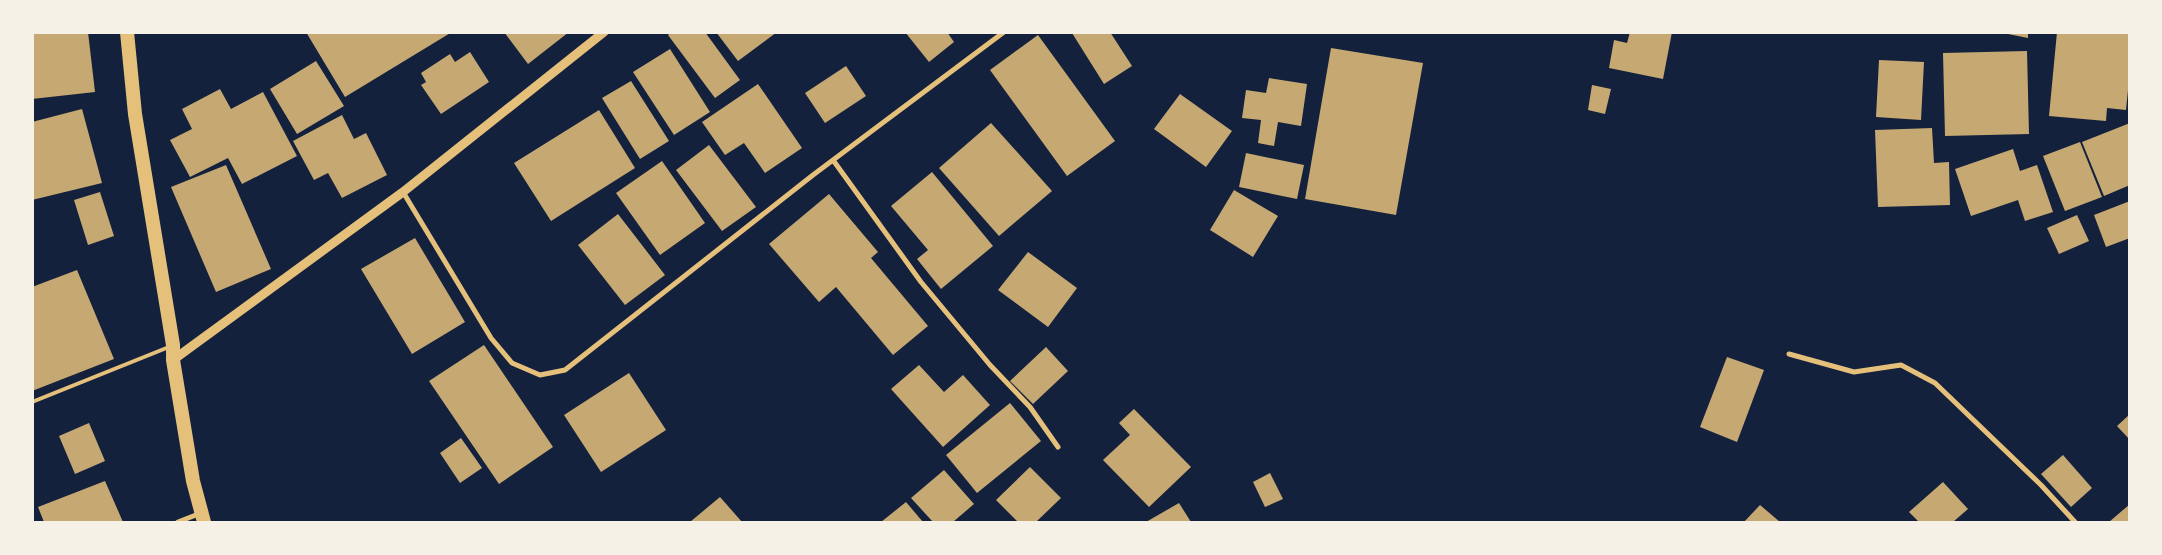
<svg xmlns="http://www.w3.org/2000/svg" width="2162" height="555" viewBox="0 0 2162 555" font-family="'Noto Sans',sans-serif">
	<rect width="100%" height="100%" fill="#14213d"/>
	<!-- building -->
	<path fill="#c6a872" d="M32,32H88L95,92L32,99Z
		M306,32H452L345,97Z
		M504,32H569L528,64Z
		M671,32H705L740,80L715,98L668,35Z
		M716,32H777L738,61Z
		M905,32H947L954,42L929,62Z
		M1110,32L1132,66L1104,84L1072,33Z
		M1630,32H1672L1663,79L1609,68L1614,40L1627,43Z
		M1998,32H2028V38Z
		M2057,32H2130V70L2126,110L2107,108L2106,121L2049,116Z
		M1038,35L1115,141L1067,176L990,70Z
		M1331,48L1423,63L1396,215L1305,199Z
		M670,49L710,112L674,135L633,72Z
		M2027,51L2029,134L1945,136L1943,53Z
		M470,52L489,82L441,114L421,85L426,82L421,73L450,54L455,62Z
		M1879,60L1924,62L1921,120L1876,117Z
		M316,61L344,106L297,134L270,89Z
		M846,66L866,96L825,123L805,93Z
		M1269,78L1307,84L1301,126L1278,122L1274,146L1258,143L1261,120L1242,118L1246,90L1266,93Z
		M631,81L669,141L640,159L602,98Z
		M758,84L802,148L765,173L744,143L725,155L702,122Z
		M1592,85L1611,89L1605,114L1588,110Z
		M220,89L231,109L263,92L297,156L242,184L228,158L190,177L170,140L192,129L182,109Z
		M1180,94L1232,131L1206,167L1154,129Z
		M82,109L102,183L32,200V122Z
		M599,110L635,168L551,221L514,163Z
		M342,115L354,139L366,133L387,175L342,198L328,173L314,180L293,141Z
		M991,123L1052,191L999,236L939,168Z
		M2130,123V185L2104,196L2082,142Z
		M1932,128L1934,163L1949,162L1950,205L1878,207L1875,130Z
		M2080,142L2102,197L2065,211L2043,156Z
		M709,145L756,207L722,231L676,170Z
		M2013,149L2020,171L2037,165L2053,212L2025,221L2018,200L1971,216L1955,169Z
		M1246,153L1304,165L1297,199L1239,187Z
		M662,161L705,223L660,255L616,193Z
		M226,165L271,269L216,292L171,187Z
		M932,172L993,246L941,289L917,259L928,250L891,206Z
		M1234,190L1278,216L1253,257L1210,230Z
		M100,192L114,236L88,245L74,200Z
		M829,194L878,252L871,258L928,326L893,355L836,287L819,302L769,244Z
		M2130,201V238L2106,247L2094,215Z
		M618,214L665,275L625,305L578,245Z
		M2077,215L2089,241L2059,254L2047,228Z
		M415,238L465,322L412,354L361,269Z
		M1028,252L1077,288L1048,327L998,290Z
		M77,270L114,359L32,391V287Z
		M484,345L553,447L499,484L429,381Z
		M1046,347L1068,371L1033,404L1010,381Z
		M1727,357L1764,370L1737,442L1700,427Z
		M919,365L944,392L963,375L990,405L943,447L891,389Z
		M629,373L666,430L601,472L564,415Z
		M1010,403L1041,441L977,493L946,455Z
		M1134,409L1191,467L1149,507L1103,460L1130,435L1119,423Z
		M2130,414V440L2117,426Z
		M89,423L105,461L75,474L59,436Z
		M461,438L482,468L460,483L440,453Z
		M2063,455L2092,488L2071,507L2041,474Z
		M1030,467L1061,498L1036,522H1018L996,500Z
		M944,470L974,504L953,522H933L911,498Z
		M1270,473L1283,499L1265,507L1253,482Z
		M105,481L123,522H44L38,507Z
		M1943,482L1968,509L1953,522H1919L1909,512Z
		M720,497L742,522H690Z
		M906,502L923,522H881Z
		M1179,503L1191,522H1146Z
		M2130,504V522H2109Z
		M1760,505L1780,522H1744Z"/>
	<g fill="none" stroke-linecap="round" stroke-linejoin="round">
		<!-- service -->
		<path stroke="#e5c07b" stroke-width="4" d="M32,402L169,347"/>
		<!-- minor -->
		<path stroke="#e5c07b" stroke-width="5" d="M833,160L921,282L990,365L1030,407L1058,447
			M403,192L491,338L512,363L540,375L565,370L813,175L1004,32
			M1789,354L1854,372L1901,365L1935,383L2041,485L2075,522
			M178,522L201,513"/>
		<!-- tertiary -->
		<path stroke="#e5c07b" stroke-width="9" d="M173,360L403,192L604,32"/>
		<!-- trunk -->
		<path stroke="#e5c07b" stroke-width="14" d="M127,32L135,114L173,345V360L193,481L204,522"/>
	</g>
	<!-- border -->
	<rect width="2162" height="555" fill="none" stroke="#f6f1e7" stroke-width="68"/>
</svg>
